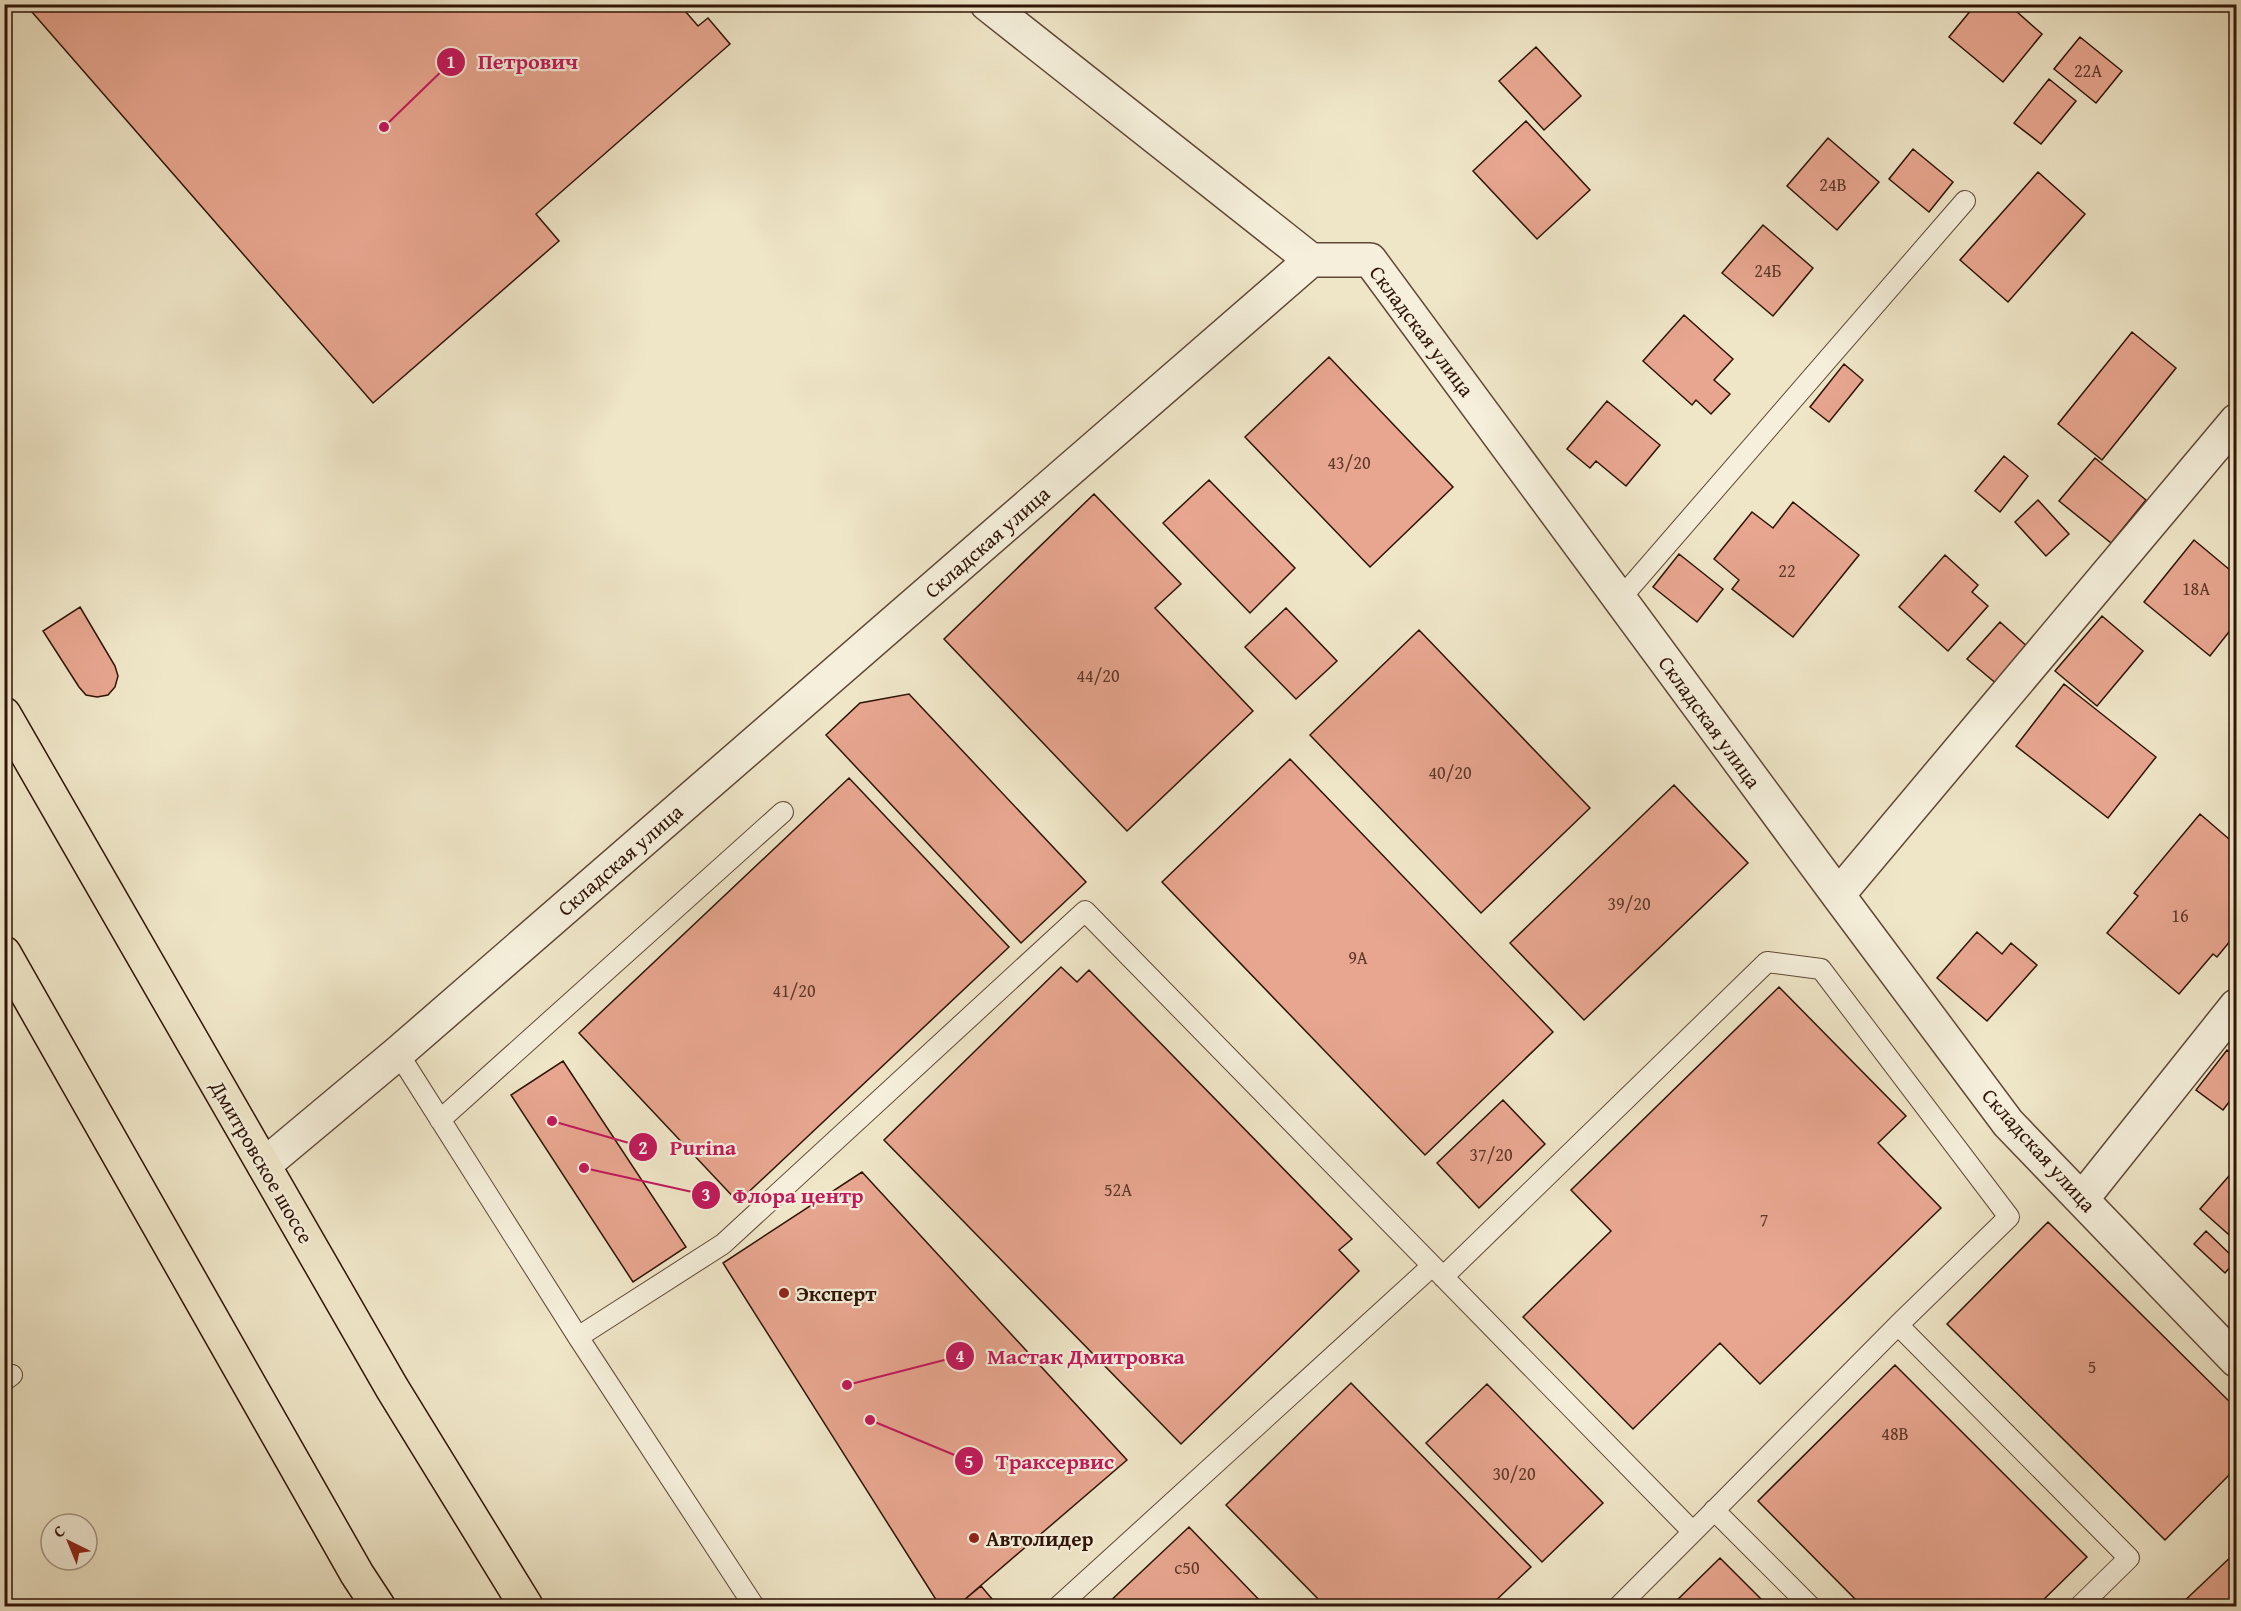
<svg xmlns="http://www.w3.org/2000/svg" width="2241" height="1611" viewBox="0 0 2241 1611" font-family="'Gentium Book Plus',serif">
	<rect width="100%" height="100%" fill="#efe6c8"/>
	<filter id="stains"><feTurbulence type="fractalNoise" baseFrequency=".00333" numOctaves="4"/><feColorMatrix values="0 0 0 0 .2 0 0 0 0 .09 0 0 0 0 .02 0 0 0 .5 -.17"/></filter>
	<radialGradient id="worn" r=".72"><stop offset=".6" stop-color="#630" stop-opacity="0"/><stop offset="1" stop-color="#630" stop-opacity=".3"/></radialGradient>
	<!-- building -->
	<path fill="#e8a690" stroke="#2f1406" stroke-width="1.5" d="M25,4H679L698,26L708,18L730,44L536,214L559,241L373,403Z
		M1976,4H2008L2042,34L2003,82L1949,37Z
		M2080,37L2122,71L2096,103L2054,69Z
		M1536,47L1581,96L1544,130L1499,81Z
		M2049,79L2076,101L2041,144L2014,123Z
		M1526,121L1590,190L1537,239L1473,171Z
		M1828,138L1879,182L1837,230L1787,186Z
		M1913,149L1953,182L1929,212L1889,179Z
		M2038,172L2085,214L2008,302L1960,260Z
		M1763,225L1813,268L1773,316L1722,273Z
		M1684,315L1733,359L1714,380L1730,394L1711,414L1696,400L1692,405L1643,361Z
		M2132,332L2176,368L2102,460L2058,424Z
		M1329,357L1453,487L1370,567L1245,437Z
		M1844,364L1863,380L1829,422L1810,407Z
		M1607,401L1660,445L1626,486L1596,461L1590,468L1567,449Z
		M2004,456L2028,476L2000,512L1975,491Z
		M2095,458L2146,500L2111,543L2059,501Z
		M1209,480L1295,568L1250,613L1163,523Z
		M1094,494L1181,584L1155,608L1253,711L1127,831L944,639Z
		M2038,500L2069,534L2046,556L2015,522Z
		M1793,502L1859,555L1793,637L1732,589L1739,580L1714,559L1752,512L1773,528Z
		M2194,540L2236,575V623L2210,656L2144,602Z
		M1679,554L1723,589L1697,622L1653,587Z
		M1945,555L1978,585L1972,592L1988,606L1948,651L1899,607Z
		M80,607L115,666L118,676L115,687L108,695L97,697L86,695L79,687L43,631Z
		M1286,608L1337,661L1296,699L1245,647Z
		M2102,616L2143,651L2097,706L2055,671Z
		M2000,622L2030,649L1998,685L1967,659Z
		M1419,630L1590,808L1481,913L1310,735Z
		M2064,684L2156,757L2108,818L2016,746Z
		M909,694L1086,882L1021,943L826,735L860,703Z
		M1290,759L1553,1032L1425,1155L1162,882Z
		M849,778L1009,947L738,1202L579,1033Z
		M1674,785L1748,863L1584,1020L1510,943Z
		M2200,814L2236,845V934L2217,957L2213,954L2179,994L2107,933L2138,896L2134,893Z
		M1977,932L2002,954L2011,943L2037,965L1987,1021L1937,978Z
		M1061,967L1077,982L1089,970L1352,1239L1339,1250L1359,1271L1181,1444L884,1140Z
		M1779,987L1906,1116L1878,1143L1941,1208L1760,1384L1720,1343L1633,1429L1523,1317L1611,1231L1571,1190Z
		M2227,1050L2236,1057V1093L2223,1110L2196,1090Z
		M563,1061L686,1247L633,1282L511,1095Z
		M1503,1100L1545,1144L1479,1208L1437,1163Z
		M2236,1168V1241L2200,1209Z
		M862,1172L1127,1460L957,1606H940L723,1263Z
		M2048,1222L2236,1408V1468L2165,1540L1947,1324Z
		M2206,1231L2236,1260L2225,1273L2194,1244Z
		M1895,1365L2087,1557L2037,1606H1862L1758,1501Z
		M1351,1383L1531,1567L1490,1606H1325L1226,1505Z
		M1487,1384L1603,1503L1542,1562L1426,1443Z
		M1189,1527L1265,1606H1105Z
		M2236,1552V1606H2179Z
		M1720,1558L1768,1606H1671Z
		M981,1586L998,1606H957Z"/>
	<g fill="none" stroke-linecap="round" stroke-linejoin="round">
		<defs>
			<path id="service" d="M1620,599L1965,201
				M398,1053L578,1337L754,1606
				M440,1120L783,812
				M1443,1277L1767,962L1821,969L2009,1217L1898,1325
				M578,1337L723,1244L1085,911L1693,1532L1619,1606
				M4,1381L12,1375
				M1714,1510L1810,1606
				M1693,1532L1898,1325L2129,1558L2080,1606
				M1059,1606L1432,1266"/>
			<path id="minor" d="M987,4L1311,260
				M1838,895L2236,421
				M264,1165L398,1053L1311,260H1370L1838,895L2008,1123L2236,1360
				M2082,1199L2236,1006"/>
			<path id="trunk" d="M4,714L392,1388L526,1606
				M4,953L357,1574L378,1606"/>
		</defs>
		<!-- service casing -->
		<use href="#service" stroke="#5f4836" stroke-width="22"/>
		<!-- minor casing -->
		<use href="#minor" stroke="#5f4836" stroke-width="36"/>
		<!-- trunk casing -->
		<use href="#trunk" stroke="#2f1406" stroke-width="36"/>
		<!-- service -->
		<use href="#service" stroke="#f5efdb" stroke-width="20"/>
		<!-- minor -->
		<use href="#minor" stroke="#f5efdb" stroke-width="33"/>
		<!-- trunk -->
		<use href="#trunk" stroke="#efe6c8" stroke-width="33"/>
	</g>
	<!-- markers -->
	<g fill="#8f2418" stroke="#f5efdb" stroke-width="2">
		<circle cx="784" cy="1293" r="6"/>
		<circle cx="974" cy="1538" r="6"/>
	</g>
	<g text-anchor="middle" dominant-baseline="central" stroke-width="4.5" stroke-linejoin="round" paint-order="stroke">
		<!-- number labels -->
		<g font-size="18" fill="#5d3828">
			<text x="2088" y="70">22А</text>
			<text x="1833" y="184">24В</text>
			<text x="1768" y="270">24Б</text>
			<text x="1349" y="462">43/20</text>
			<text x="1787" y="570">22</text>
			<text x="2196" y="588">18А</text>
			<text x="1098" y="675">44/20</text>
			<text x="1450" y="772">40/20</text>
			<text x="1629" y="903">39/20</text>
			<text x="2180" y="915">16</text>
			<text x="1358" y="957">9А</text>
			<text x="794" y="990">41/20</text>
			<text x="1491" y="1154">37/20</text>
			<text x="1118" y="1189">52А</text>
			<text x="1764" y="1219">7</text>
			<text x="2092" y="1366">5</text>
			<text x="1895" y="1433">48В</text>
			<text x="1514" y="1473">30/20</text>
			<text x="1187" y="1567">с50</text>
		</g>
		<!-- street labels -->
		<g font-size="21" fill="#2f1406" stroke="#f5efdb">
			<text transform="translate(1422 331) rotate(53)">Складская улица</text>
			<text transform="translate(987 542) rotate(-41)">Складская улица</text>
			<text transform="translate(1710 722) rotate(54)">Складская улица</text>
			<text transform="translate(620 860) rotate(-41)">Складская улица</text>
			<text transform="translate(2039 1150) rotate(48)">Складская улица</text>
			<text transform="translate(262 1162) rotate(60)">Дмитровское шоссе</text>
		</g>
		<!-- poi labels -->
		<g font-size="21" font-weight="bold" fill="#2f1406" stroke="#f5efdb" text-anchor="start">
			<text x="796" y="1293">Эксперт</text>
			<text x="986" y="1538">Автолидер</text>
		</g>
	</g>
	<!-- callouts -->
	<path fill="none" stroke="#c2185b" stroke-width="2" d="M384 127L451 62M552 1121L643 1147M584 1168L706 1195M847 1385L960 1356M870 1420L969 1461"/>
	<g fill="#c2185b" stroke="#f5efdb" stroke-width="2">
		<circle cx="384" cy="127" r="6"/>
		<circle cx="552" cy="1121" r="6"/>
		<circle cx="584" cy="1168" r="6"/>
		<circle cx="847" cy="1385" r="6"/>
		<circle cx="870" cy="1420" r="6"/>
		<circle cx="451" cy="62" r="15"/>
		<circle cx="643" cy="1147" r="15"/>
		<circle cx="706" cy="1195" r="15"/>
		<circle cx="960" cy="1356" r="15"/>
		<circle cx="969" cy="1461" r="15"/>
	</g>
	<g font-size="18" text-anchor="middle" font-weight="bold" fill="#fff">
		<text x="451" y="68">1</text>
		<text x="643" y="1154">2</text>
		<text x="706" y="1201">3</text>
		<text x="960" y="1362">4</text>
		<text x="969" y="1468">5</text>
	</g>
	<g font-size="22" text-anchor="middle" font-weight="bold" fill="#c2185b" stroke="#f5efdb" stroke-width="4.5" stroke-linejoin="round" paint-order="stroke">
		<text x="528" y="69">Петрович</text>
		<text x="703" y="1155">Purina</text>
		<text x="798" y="1203">Флора центр</text>
		<text x="1086" y="1364">Мастак Дмитровка</text>
		<text x="1055" y="1469">Траксервис</text>
	</g>
	<!-- margin -->
	<rect width="2241" height="1611" fill="none" stroke="#efe6c8" stroke-width="24"/>
	<rect x="6" y="6" width="2229" height="1599" fill="none" stroke="#2f1406" stroke-width="3"/>
	<rect x="12" y="12" width="2217" height="1587" fill="none" stroke="#2f1406" stroke-width="1.5"/>
	<!-- north arrow -->
	<g transform="translate(69 1542) rotate(317)"><circle r="28" fill="#f5efdb" stroke="#a69786" stroke-width="1.5"/>
	<path d="M0-4.5L10 22L0 15L-10 22Z" fill="#8f2418"/>
	<text y="-9" font-size="16" font-weight="bold" text-anchor="middle" fill="#2f1406">С</text>
	</g>
	<rect width="100%" height="100%" filter="url(#stains)"/>
	<rect width="100%" height="100%" fill="url(#worn)"/>
</svg>
